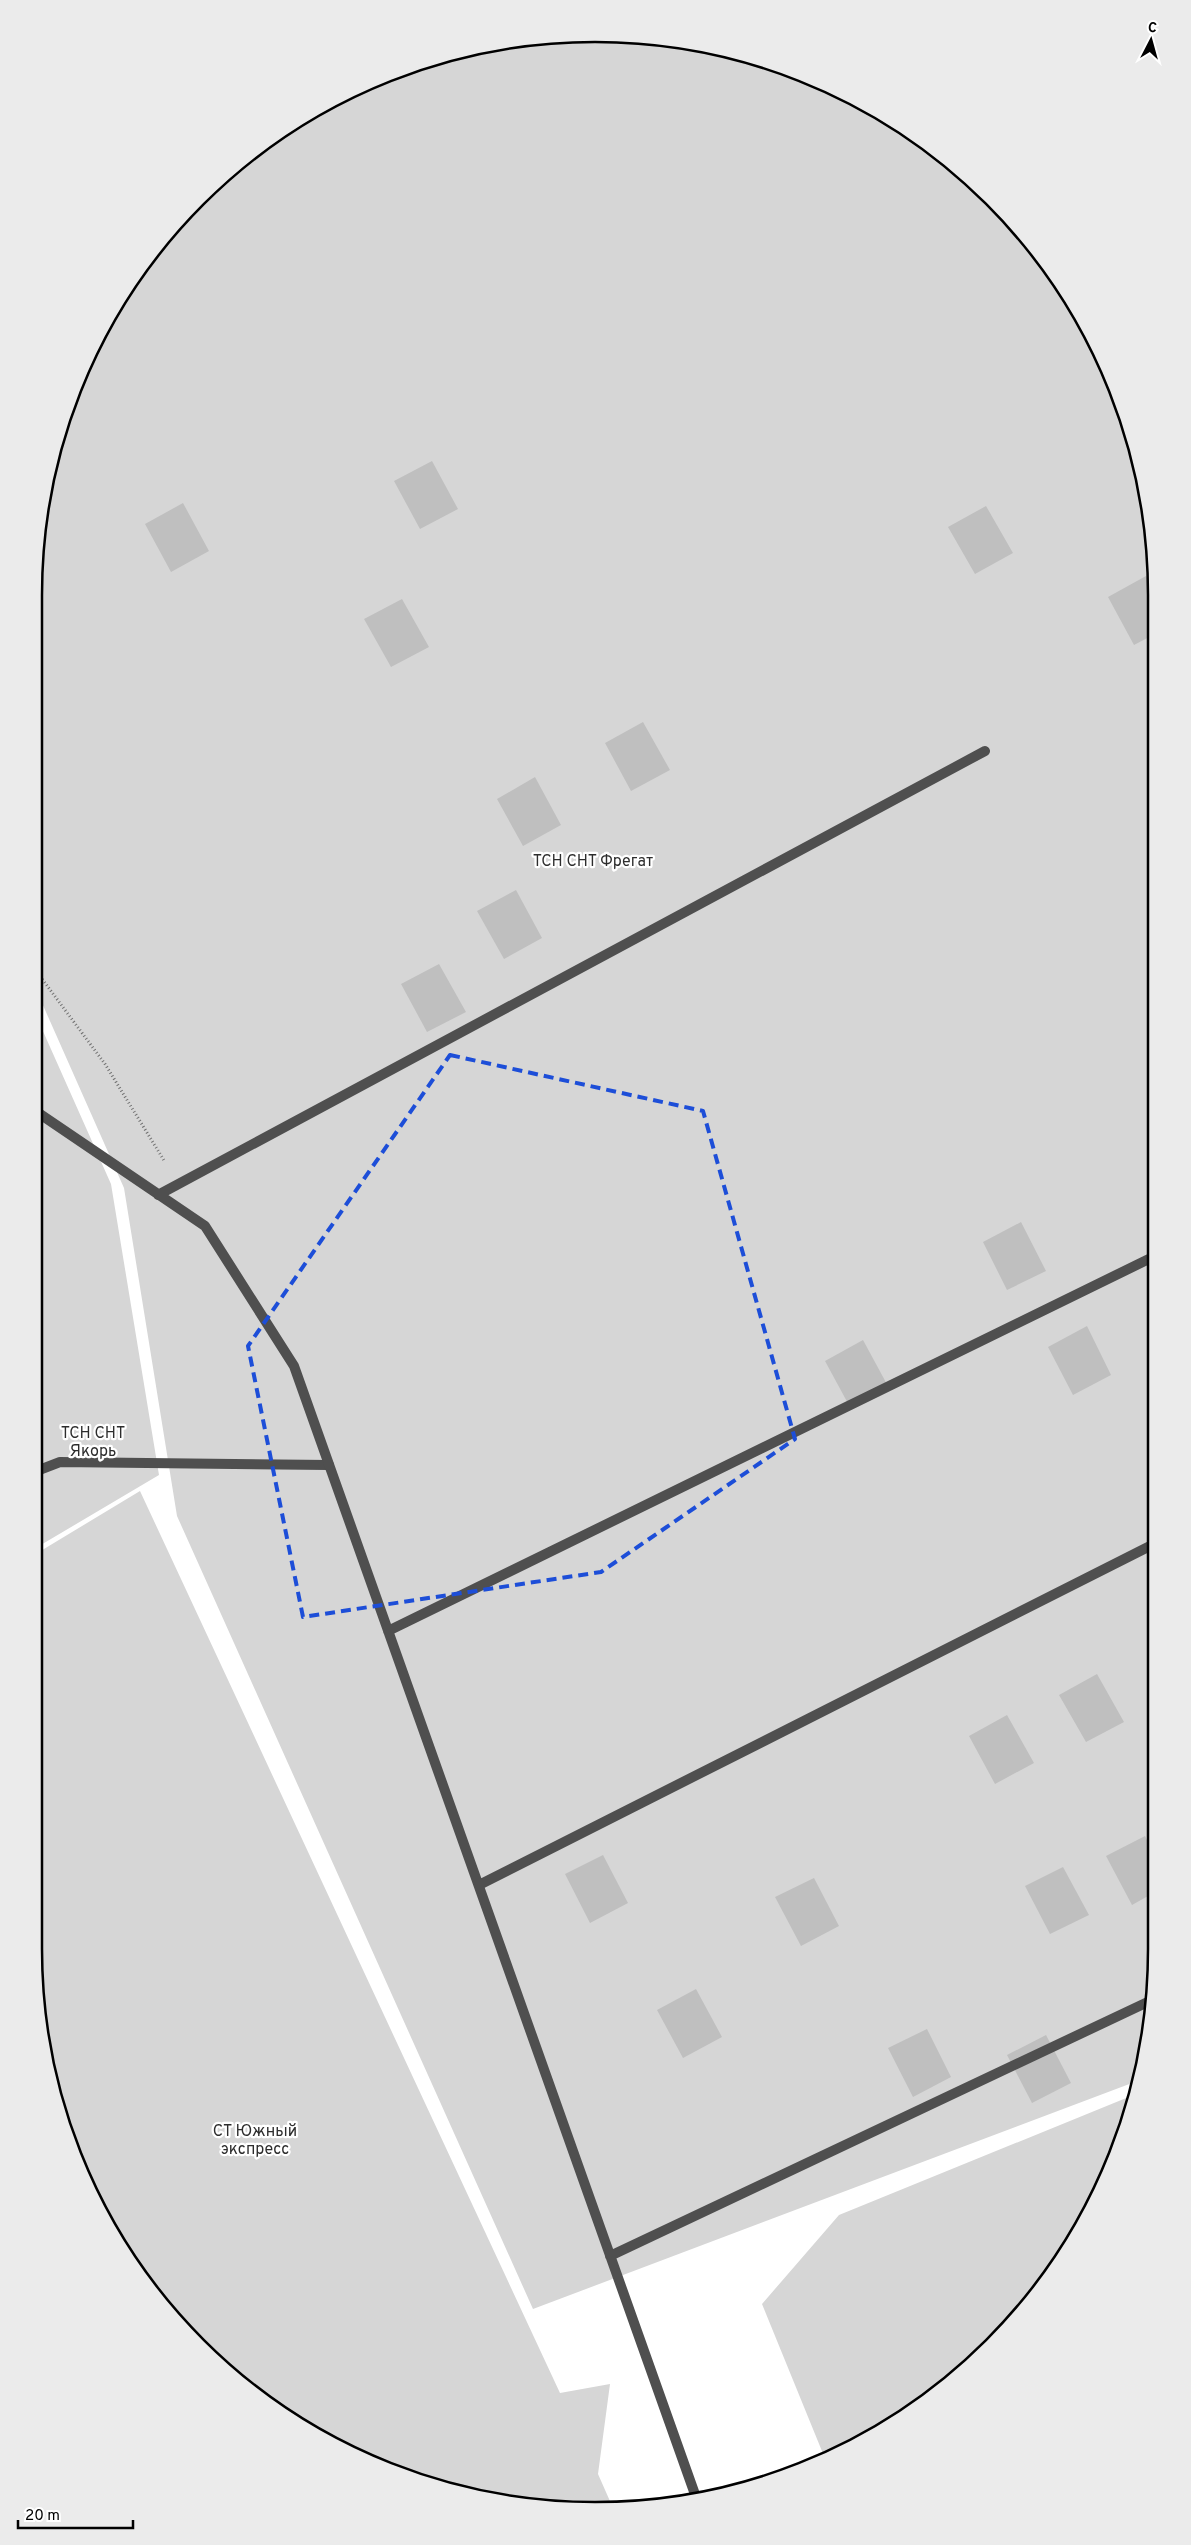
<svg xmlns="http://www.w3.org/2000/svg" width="1191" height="2545" viewBox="0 0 1191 2545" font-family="Overpass,sans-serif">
	<rect width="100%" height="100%" fill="#fff"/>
	<!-- green -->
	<path fill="#d6d6d6" d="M596,34L705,45L811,77L938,150L1041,254L1115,381L1152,522L1157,1950L1146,2059L1140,2080L533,2309L177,1516L124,1188L34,985V595L45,486L77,380L129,283L198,198L284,128L381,76L486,44Z
		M34,1011L111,1184L159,1475L34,1549Z
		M140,1491L560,2393L610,2384L598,2474L613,2508L559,2510L486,2500L381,2469L314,2436L225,2372L150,2292L109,2230L64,2130L44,2059L34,1949V1555Z
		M1136,2094L1114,2165L1063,2261L1018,2320L937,2395L844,2453L826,2461L762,2304L839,2215Z"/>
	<!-- building -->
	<path fill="#bfbfbf" d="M432,461L458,509L420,529L394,481Z
		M183,503L209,551L171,572L145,524Z
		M986,506L1013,553L975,574L948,527Z
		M1146,576L1153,588V635L1134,645L1108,597Z
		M402,599L429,647L391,667L364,619Z
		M643,722L670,770L631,791L605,743Z
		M535,777L561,825L523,846L497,799Z
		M516,890L542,938L504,959L477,911Z
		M439,964L466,1012L427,1032L401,984Z
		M1021,1222L1046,1271L1007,1290L983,1242Z
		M1087,1326L1111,1375L1073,1395L1048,1347Z
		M863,1340L889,1388L851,1409L825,1361Z
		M1097,1674L1124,1722L1086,1742L1059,1695Z
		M1007,1715L1034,1763L995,1784L969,1736Z
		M1145,1836L1157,1860V1891L1132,1905L1106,1856Z
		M603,1855L628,1903L590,1923L565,1874Z
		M1063,1867L1089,1915L1050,1934L1025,1886Z
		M814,1878L839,1926L801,1946L775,1897Z
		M696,1989L722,2037L683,2058L657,2010Z
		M927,2029L951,2077L913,2097L888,2048Z
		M1046,2035L1071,2083L1032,2103L1007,2055Z"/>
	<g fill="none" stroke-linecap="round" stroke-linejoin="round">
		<!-- path -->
		<path stroke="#717171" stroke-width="3" stroke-dasharray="1 2.5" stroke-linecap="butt" d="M34,968L105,1064L165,1162"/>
		<!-- lane -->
		<path stroke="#4f4f4f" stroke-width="10" d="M34,1472L60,1462L329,1465"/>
		<!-- street -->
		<path stroke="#4f4f4f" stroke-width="10" d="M34,1110L205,1226L294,1366L697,2500
			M158,1195L985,751
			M388,1631L1155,1256
			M479,1885L1156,1543
			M610,2256L1152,2000"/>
	</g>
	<!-- marked area -->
	<path fill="none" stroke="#1d4ed8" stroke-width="4" stroke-dasharray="10 6" stroke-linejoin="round" d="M450,1055L703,1111L795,1439L601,1572L303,1617L248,1346Z"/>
	<g text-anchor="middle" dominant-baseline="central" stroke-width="4.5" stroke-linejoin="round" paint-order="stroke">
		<!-- park labels -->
		<g font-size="16" fill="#2d2d2d" stroke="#fff">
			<text x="593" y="862">ТСН СНТ Фрегат</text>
			<text x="93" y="1434">ТСН СНТ<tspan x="93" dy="18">Якорь</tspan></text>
			<text x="255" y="2132">СТ Южный<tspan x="255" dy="18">экспресс</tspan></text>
		</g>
	</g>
	<!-- crop -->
	<path d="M0 0H1191V2545H0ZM595 42H595A553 553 0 0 1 1148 595V1949A553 553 0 0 1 595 2502H595A553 553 0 0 1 42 1949V595A553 553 0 0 1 595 42Z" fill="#ebebeb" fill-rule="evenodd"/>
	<path fill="none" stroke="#000" stroke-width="2.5" d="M595 42H595A553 553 0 0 1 1148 595V1949A553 553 0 0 1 595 2502H595A553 553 0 0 1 42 1949V595A553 553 0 0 1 595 42Z"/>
	<!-- north arrow -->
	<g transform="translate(1151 40) rotate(6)" stroke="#ffffff" stroke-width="4" paint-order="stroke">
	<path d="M0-4L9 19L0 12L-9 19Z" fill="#000000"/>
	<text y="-8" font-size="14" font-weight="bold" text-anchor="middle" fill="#000000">С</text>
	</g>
	<!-- scale -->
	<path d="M18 2520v8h115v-8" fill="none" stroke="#000000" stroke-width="2.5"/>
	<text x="25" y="2520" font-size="15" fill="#000000" stroke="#ffffff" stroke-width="4" paint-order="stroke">20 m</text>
</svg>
